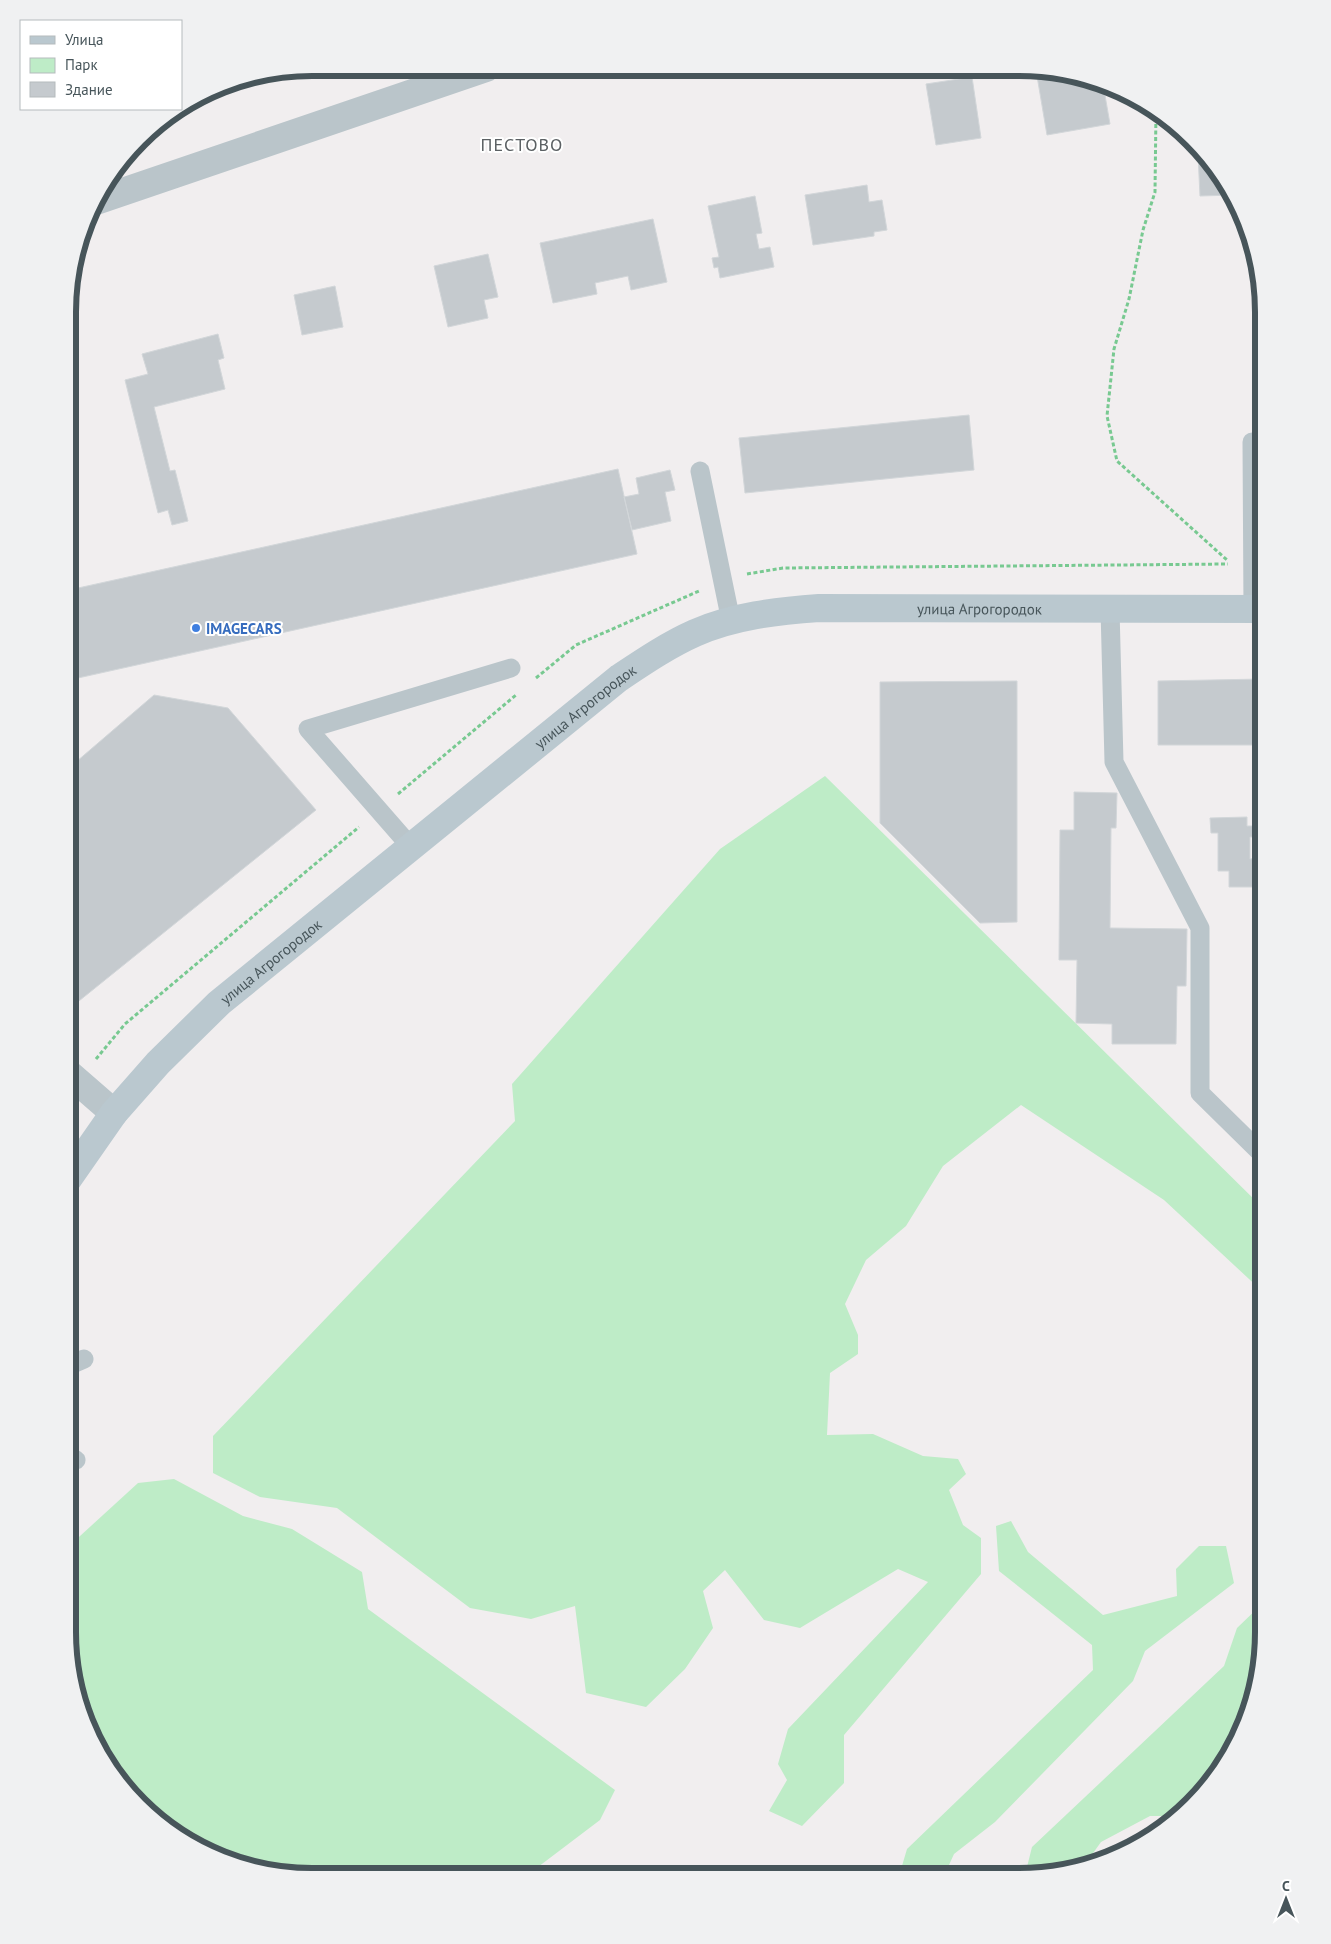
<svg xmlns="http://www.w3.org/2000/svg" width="1331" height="1944" viewBox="0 0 1331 1944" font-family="'PT Sans',sans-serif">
	<rect width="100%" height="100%" fill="#f1eeef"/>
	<!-- green -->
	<path fill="#beecc7" d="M825,776L1263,1208V1292L1164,1200L1021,1105L943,1166L906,1226L866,1260L845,1304L858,1335V1354L830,1373L827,1435L873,1434L923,1456L958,1459L966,1474L949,1490L963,1525L981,1538V1574L844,1735V1783L802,1826L769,1811L787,1780L778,1764L788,1729L928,1582L898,1569L800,1628L764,1620L725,1570L703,1591L713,1628L685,1669L646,1707L586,1693L575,1606L531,1619L470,1608L337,1508L260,1497L213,1473V1436L515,1121L512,1084L720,849Z
		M174,1479L243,1516L292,1529L362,1572L368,1609L615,1790L600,1820L534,1870L532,1875L280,1874L219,1858L163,1826L118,1781L86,1726L68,1632V1547L138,1483Z
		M1011,1521L1028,1552L1103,1615L1177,1596L1176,1569L1199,1546H1226L1234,1583L1145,1651L1133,1681L995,1822L954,1854L944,1876H899L907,1849L1093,1670L1092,1645L999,1571L996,1526Z
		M1263,1603V1648L1250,1711L1213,1781L1177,1816H1150L1101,1842L1086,1863L1025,1875L1032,1847L1224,1666L1237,1628Z"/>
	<!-- building -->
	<path fill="#c5cace" stroke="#d2d6d9" d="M1036,70H1051L1103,84L1110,124L1047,135Z
		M972,77L981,138L936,145L926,84Z
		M1198,154H1204L1213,163L1232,195L1200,196Z
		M867,185L869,202L882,200L887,230L874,232V236L813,245L805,195Z
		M755,196L762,233L756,234L759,249L770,247L774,267L720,278L718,267L714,268L712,258L719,257L708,206Z
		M653,219L667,282L631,290L628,276L595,283L597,294L553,303L540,243Z
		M488,254L498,297L484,300L488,318L448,327L434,266Z
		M335,286L343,327L302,335L294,295Z
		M218,334L224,358L218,360L225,389L154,407L170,471L175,470L188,521L172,525L168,510L158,513L125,380L148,374L142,354Z
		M969,415L974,470L745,493L739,438Z
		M618,469L637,554L69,680V590Z
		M670,470L675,490L665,492L671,521L632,530L624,497L639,494L636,478Z
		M1263,679V745H1158V681Z
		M1017,681V922L980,923L880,823V682Z
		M154,695L228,708L316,810L69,1009V768Z
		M1074,792L1117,793L1116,828H1111L1110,928L1187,929L1186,986H1177L1176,1044H1112V1024L1076,1023L1077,960H1059L1060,830H1074Z
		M1247,817V826H1255L1256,837H1250V859L1260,858V869L1263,868V892H1258V887H1229V871H1218V833H1211L1210,818Z
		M1255,1047H1263V1090H1255Z"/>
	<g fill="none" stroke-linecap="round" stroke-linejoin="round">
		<!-- path -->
		<path stroke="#78c991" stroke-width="3" stroke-dasharray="4 2.5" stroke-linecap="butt" d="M1156,111L1155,192L1143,230L1129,299L1114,349L1107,416L1117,461L1227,560
			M747,574L783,568L1228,564
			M536,678L576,645L699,591
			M398,794L516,695
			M96,1059L125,1024L359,827"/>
		<!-- lane -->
		<path stroke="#bac5ca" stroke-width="19" d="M1252,442L1253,609
			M700,471L731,621
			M1110,609L1114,762L1200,928V1093L1263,1155
			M411,847L308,729L511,668
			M68,1366L84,1359
			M68,1455L76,1460"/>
		<!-- street -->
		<path stroke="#bac5ca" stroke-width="28" d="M96,201L486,68
			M68,1073L114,1113"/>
		<!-- secondary -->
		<path stroke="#bac8cf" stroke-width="28" id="s1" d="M68,1179L114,1113L158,1063L219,1003L619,678C643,662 668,645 695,633C733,616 777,611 819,608L1263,609"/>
	</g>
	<!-- markers -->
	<circle fill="#3f7fe0" stroke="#fff" stroke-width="2" cx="196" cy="628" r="5"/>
	<g text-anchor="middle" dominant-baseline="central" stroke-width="4" stroke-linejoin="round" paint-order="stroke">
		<!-- street labels -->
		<g font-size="15" fill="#47555a" stroke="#fff">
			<text stroke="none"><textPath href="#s1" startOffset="1124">улица Агрогородок</textPath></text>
			<text stroke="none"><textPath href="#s1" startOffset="704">улица Агрогородок</textPath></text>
			<text stroke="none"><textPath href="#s1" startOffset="299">улица Агрогородок</textPath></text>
		</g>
		<!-- shop labels -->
		<g font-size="15" font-weight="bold" fill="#366cbe" stroke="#fff" text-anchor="start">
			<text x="206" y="628">IMAGECARS</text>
		</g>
		<!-- quarter labels -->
		<g font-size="18" letter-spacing="1" fill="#5b6063" stroke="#fff">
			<text x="522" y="144">ПЕСТОВО</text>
		</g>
	</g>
	<!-- crop -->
	<path d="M0 0H1331V1944H0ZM312 76H1019A236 236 0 0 1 1255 312V1632A236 236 0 0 1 1019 1868H312A236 236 0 0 1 76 1632V312A236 236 0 0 1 312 76Z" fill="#f0f1f2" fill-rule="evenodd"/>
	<path fill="none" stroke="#47555a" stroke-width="6" d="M312 76H1019A236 236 0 0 1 1255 312V1632A236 236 0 0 1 1019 1868H312A236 236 0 0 1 76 1632V312A236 236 0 0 1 312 76Z"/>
	<!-- legend -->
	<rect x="20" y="20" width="162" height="90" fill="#ffffff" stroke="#b5bbbd"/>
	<rect x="30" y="36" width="25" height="8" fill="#bac8cf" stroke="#b5bbbd"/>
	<text x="65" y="45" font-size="15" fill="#47555a">Улица</text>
	<rect x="30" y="58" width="25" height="15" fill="#beecc7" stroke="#b5bbbd"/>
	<text x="65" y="70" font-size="15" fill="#47555a">Парк</text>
	<rect x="30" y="82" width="25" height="15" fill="#c5cace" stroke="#b5bbbd"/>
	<text x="65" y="95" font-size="15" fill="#47555a">Здание</text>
	<!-- north arrow -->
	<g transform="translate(1286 1899)" stroke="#ffffff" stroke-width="4" paint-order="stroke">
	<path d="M0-4L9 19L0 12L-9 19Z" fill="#47555a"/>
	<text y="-8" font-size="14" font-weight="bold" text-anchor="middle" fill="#47555a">С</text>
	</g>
</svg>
